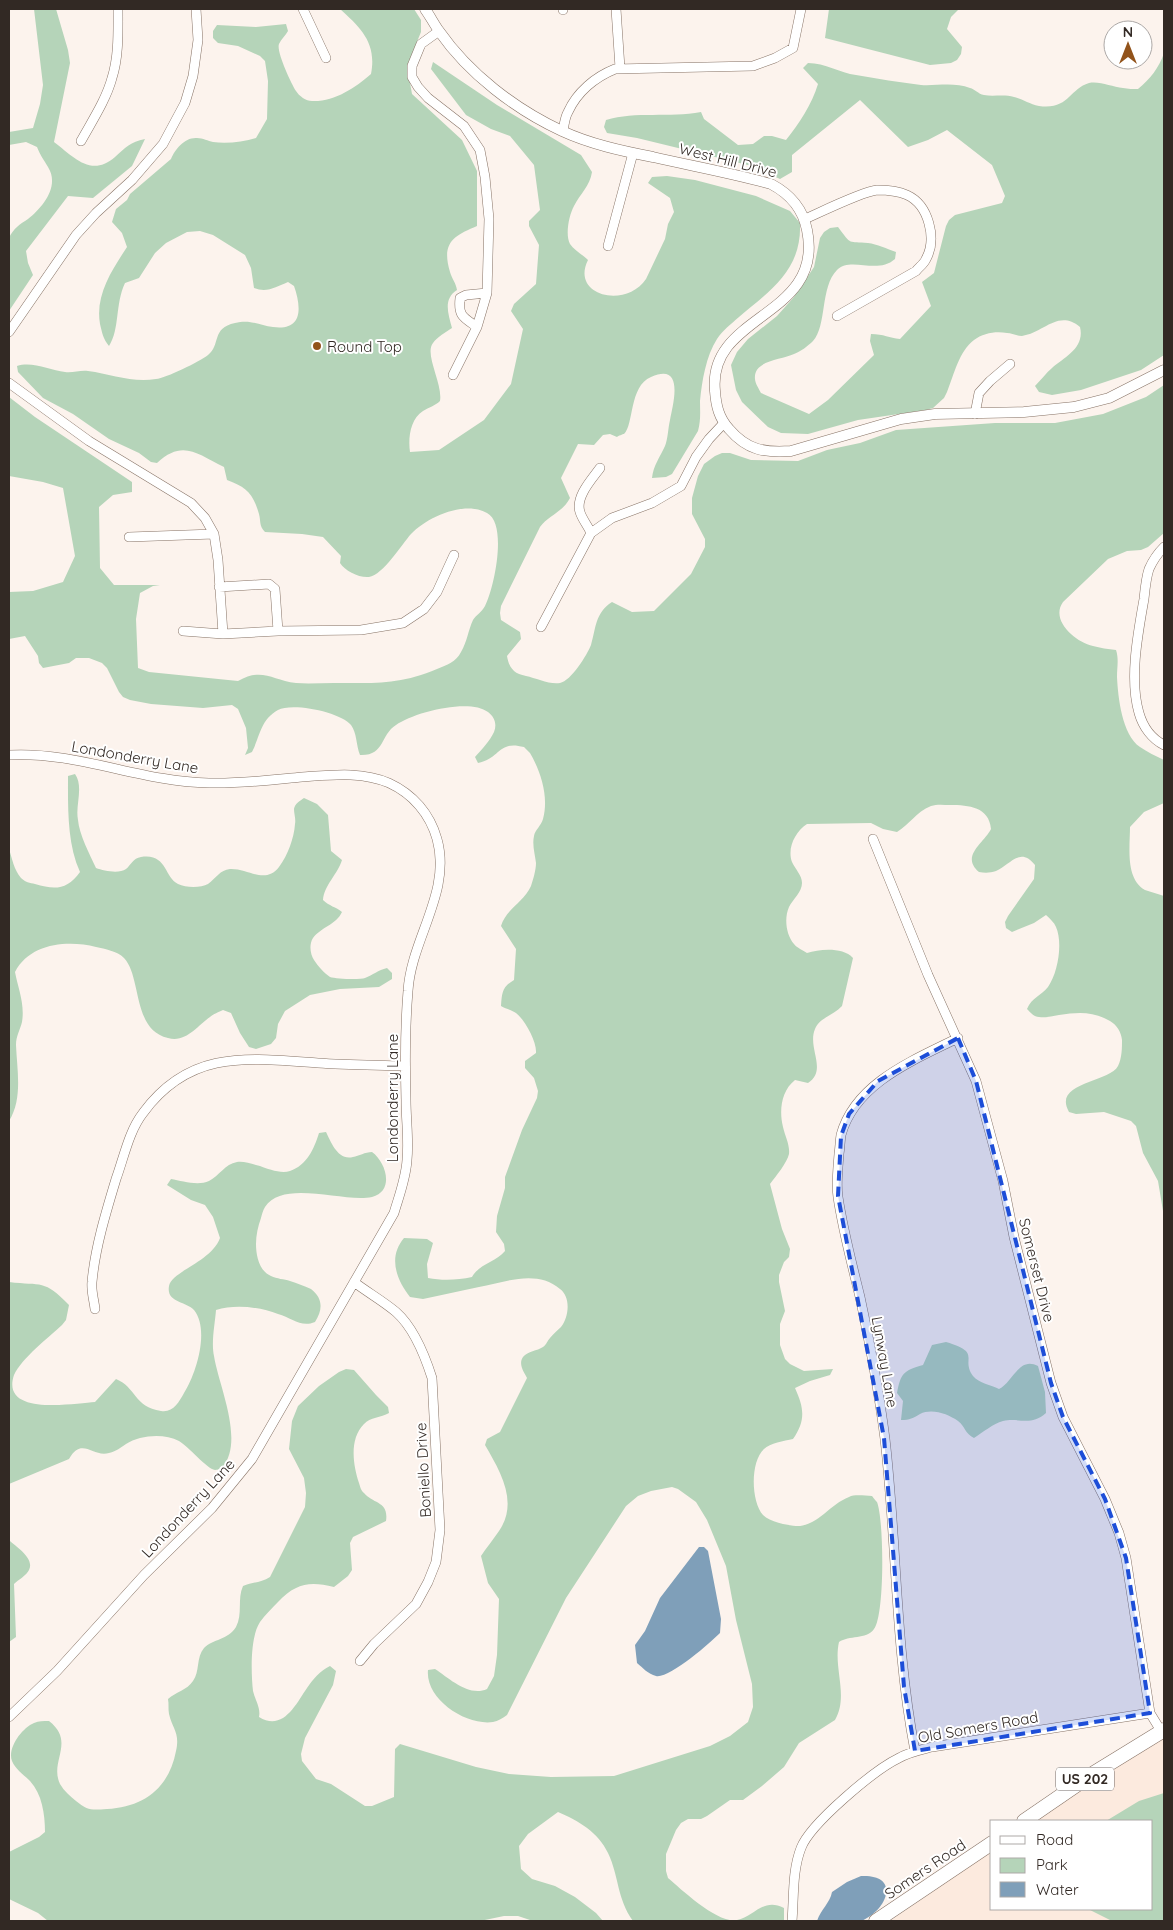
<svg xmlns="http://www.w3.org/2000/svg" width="1173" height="1930" viewBox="0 0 1173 1930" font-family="Quicksand,sans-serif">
	<rect width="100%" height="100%" fill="#fcf3ed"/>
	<!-- built -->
	<path fill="#fceade" d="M1164,1736V1921H890L992,1851V1909H1152V1821H1035Z"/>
	<!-- green -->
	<path fill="#b5d4b9" d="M34,9H56L68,50L70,63L54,142C74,157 91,178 115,157C126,147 130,142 145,139L132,166L93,198L68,196L26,251L28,263L33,275L9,311C9,297 6,248 9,238C13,229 20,224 28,219C43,207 60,186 48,167C44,160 40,155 37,147L26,142L9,145V132L33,128L40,104L43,85Z
		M340,9H414L421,20V32L407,66L412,94L462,140L477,171V226C454,236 441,242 450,272C452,279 456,283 457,290C443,299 448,313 452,328C446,332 437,337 433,343C424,354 443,384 440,401C435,406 429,407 423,411C410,419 408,439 410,452L439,450L484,420L511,384L523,329L511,311L514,304L536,284L539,245L529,226V221L540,210L534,165L510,136L491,129L466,115L431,69L433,62L497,105L581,155L592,172C590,186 580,194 574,206C569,215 565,235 570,244C574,250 583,255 588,260C570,296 626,309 646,279L665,239L668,224L674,212L670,198L648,183L652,177L667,176L695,180L756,196L790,211L800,223C802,270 771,290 739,317C731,324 723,330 717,339C706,356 702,381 700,401C700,411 701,420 698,431L672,474L666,477L652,478C653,466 660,457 665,446C668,439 668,428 670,420C673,404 685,362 651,377C629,386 634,425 624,434C623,434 618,436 617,437L610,434L603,435L594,445L578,444L561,478L570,498C563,512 549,515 540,527L501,606L500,613L501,620L520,632L521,639L507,656C509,668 514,674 526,676C536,678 550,685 560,683C571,681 587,655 591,645C596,628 595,613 612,602L632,612L654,611L691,574L705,547V539L692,514V498L698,476L704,464L715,456L722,453H730L751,460L798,461L827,450L860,443L896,430L995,423H1055L1103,414L1146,397L1164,385V533L1148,547L1141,550L1127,551L1108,559L1063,602C1050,620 1075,642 1093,646C1100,648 1108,649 1116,650C1119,659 1117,667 1117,677C1118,697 1122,735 1140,747C1147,752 1156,756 1164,760V803L1144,812L1130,827C1130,846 1125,879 1145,890C1151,892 1158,894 1164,896V1217L1158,1181L1143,1153L1136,1126L1131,1121L1104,1112L1076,1114L1069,1112C1052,1082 1109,1083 1118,1066C1122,1058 1122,1048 1122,1040C1121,1032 1117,1025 1110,1021C1093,1011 1078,1012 1059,1015C1052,1016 1046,1018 1039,1017C1034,1017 1031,1013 1027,1009C1032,997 1041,996 1048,987C1058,973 1063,943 1056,927C1054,922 1050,919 1046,915L1034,923L1012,932L1006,928L1005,922L1008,916L1034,879L1035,865C1020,846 1010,865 996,871C990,873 985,873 979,872C960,856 984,843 991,829C989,807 969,805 950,805C944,805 937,804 931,806C916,812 909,825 897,832L883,829L871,823L807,824C795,832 787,848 792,862C795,869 802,875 802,883C802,892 793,899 789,907C784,918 786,935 794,944C797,948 803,950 807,953C820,949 843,947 853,958L842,1006C834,1015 819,1018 815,1029C807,1048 828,1070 808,1083L795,1080C781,1091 779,1111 783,1127C785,1136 790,1145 789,1154C787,1163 776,1176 770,1184L782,1229L790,1249L789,1257L784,1262L779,1275V1282L785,1311L780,1324V1345L785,1359L790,1364L804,1371L833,1369L830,1375L810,1381L795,1388C804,1408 806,1420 793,1439C784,1441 770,1443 764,1449C750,1462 751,1501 763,1515C770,1522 786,1525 796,1526C817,1527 830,1504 849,1497C855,1494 865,1496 872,1496C872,1496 876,1501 877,1502C884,1519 885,1615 874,1629C866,1640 849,1635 839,1642C833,1668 849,1696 835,1720L799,1743L784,1767L762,1786L743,1800H730L707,1816L701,1819H688L681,1823L676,1830L666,1854V1871L668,1878C682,1890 718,1924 737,1920C754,1917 763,1897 784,1908V1921H633C617,1899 619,1876 608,1853C598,1832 579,1821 558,1812L528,1834L519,1846L521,1869L532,1879L555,1886L575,1897L596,1913L603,1921H533L518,1916H504L480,1921H48L38,1913L9,1899V1852L39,1837L45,1832C45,1814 42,1794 30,1781C24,1775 15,1769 12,1761C7,1748 22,1728 34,1723C39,1721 43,1721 49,1721C76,1742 49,1761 60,1784C64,1791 70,1796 76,1801C88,1811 92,1810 107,1809C144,1807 169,1788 176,1751C180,1733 173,1730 169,1714C168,1709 169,1704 168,1699C176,1692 187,1690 193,1681C200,1672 196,1657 204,1648C213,1639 228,1640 236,1627C243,1614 237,1599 243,1586C252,1582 261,1583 270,1577L305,1507L306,1493L304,1478L289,1449L292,1421L298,1406L319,1386L339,1372L346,1369L354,1370L376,1395L388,1407L389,1413C381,1418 370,1417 364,1424C349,1439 353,1465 359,1483C360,1486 361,1491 364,1493C373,1504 389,1501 386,1521L353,1537L350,1543L352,1570L348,1576L334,1587C310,1581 296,1583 278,1602C272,1608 265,1615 260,1622C250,1637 251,1673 253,1691C255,1700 261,1708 259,1717C283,1732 296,1704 307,1688C313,1679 320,1671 330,1666L336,1671L333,1685L305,1738L301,1754L302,1761L316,1779L331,1784L365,1806H372L394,1797L395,1749L400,1744L476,1767L509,1774L551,1777L614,1776L710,1746L730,1736L748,1722L753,1707L752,1684L736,1620L726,1566L707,1520L696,1502L678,1489L672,1487L651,1491L638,1496L626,1506L566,1598L507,1715C503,1718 498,1721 493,1722C466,1726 425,1699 428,1670L435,1669C450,1679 469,1697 487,1689L494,1676L497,1655L499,1599L488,1583L481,1556C486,1548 493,1540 499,1531C519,1502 500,1471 485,1445L487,1439L500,1432L527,1378C524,1372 518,1364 523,1357C528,1351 537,1351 543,1347C547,1344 547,1341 550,1338C553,1334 557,1331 561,1327C569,1317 571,1297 560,1289C537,1269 505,1282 479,1287C460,1291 442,1295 423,1299L410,1297C396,1279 388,1257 404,1238L427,1239L433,1243L427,1264L428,1278C443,1281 458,1280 472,1277C479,1264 496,1262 505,1251L504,1244L496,1232L497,1216L505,1188V1177L522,1130L537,1098L538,1091L534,1078L525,1068V1061L536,1053C537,1042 525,1020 516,1013C512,1010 506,1009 501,1006C502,993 502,987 514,980L516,949L501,926C506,909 524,902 531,886C533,880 536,870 536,863C535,854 532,845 534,836C535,830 541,826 543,819C549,797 541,772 530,753L524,747C498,740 501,758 478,763L475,757C481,750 490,741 494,732C497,725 495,717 488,712C470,698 414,712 396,725C380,735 385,756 360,755C356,745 357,733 351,725C341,712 292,702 278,710C260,720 260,737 252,752L245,755L248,748L246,728L238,709L232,705L203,708L151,704L130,700L123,697L119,692L107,668L102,663L89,658H76L69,663L43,668L39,663L38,656L25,636L9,639V592L33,591L63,582L75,556L63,488L43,482L9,476V397L35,417L132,482V492L113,495L99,507L100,568L114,585H160L153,586L140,593L136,619L138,668L149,672L238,681C262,667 272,680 296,683C308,684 321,683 334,683C373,683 400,685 437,669C447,665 456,662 461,652C467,642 468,631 473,620C476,615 482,612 485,606C494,589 508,524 487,513C465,500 427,517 411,534C402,544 383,575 369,577C359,578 345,571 340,563L341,556L323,537L302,534L265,532C259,526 261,522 259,514C253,493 246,487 227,480L224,467C197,454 183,439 157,463L151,462L139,453L109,439L73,414L43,398L18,372L17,366C32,361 50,370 65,372C73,373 80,370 88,371C111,374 132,383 156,379C166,378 199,362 208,355C221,345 211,328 235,323C250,319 259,325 273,327C304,331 301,306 294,286L288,282C276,287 267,293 254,288L251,268L245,255L213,235L200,231L187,232L166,243L155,253L139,278L125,283C115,304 120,329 109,346C103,339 102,332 100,324C95,295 112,270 127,247L122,233L112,222L116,209L127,200L130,194L171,159C175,149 185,137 197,138C203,138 208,141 213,142C226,144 243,142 256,138L267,119L268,81L265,61L260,56L238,46L218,43L213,38V31L217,25L256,27L286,24L288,31C286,35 281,39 279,44C276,51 291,83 296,91C299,96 306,101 312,101C334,102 355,88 371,74C377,43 361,28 340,9Z
		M829,9H959L951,17L947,29L962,47L961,54L957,60L951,63L930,65L825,38Z
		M1164,53V355L1141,370L1081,390L1052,395L1039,392L1035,386C1041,380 1046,373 1052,368C1065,357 1085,348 1080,327C1058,309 1044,333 1022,336C1017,336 1012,333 1007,333C996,331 983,333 974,340C959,351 954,375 947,392L944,398L933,408L926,410L858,420L808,434L781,433L768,427L742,402L736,390L731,365L737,352L748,339L777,316L794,297L814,267L820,238L824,232L830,228L838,227C852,246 848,241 868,243C877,244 887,249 896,252L895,259C877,275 851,256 837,270C820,287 827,326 813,341C808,346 800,352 794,354C782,360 753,360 755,379C755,383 759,389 761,393L809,414L828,400L874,355L870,341L871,334C884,334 889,338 900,339L931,306L922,282L934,273L946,226L949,220L955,215L1002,203L1005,196L992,165L947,130L928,140L908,147L860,100L792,155V172L780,179L752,166L637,138L607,133L604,127L606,120C636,111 669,118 701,112L704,119L738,145L753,144L764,136H772L786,140C799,124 812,104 818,84L803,68L808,63C825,63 840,73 856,75C878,79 899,82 921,85C936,86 955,82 970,88C975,89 978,94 984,95C993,97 1004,94 1014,97C1023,99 1029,104 1039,106C1069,110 1069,89 1089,83C1100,81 1112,87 1123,88C1128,89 1133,89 1138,89C1150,79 1159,68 1164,53Z
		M75,774C84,787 75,805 78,820C79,834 90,855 96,868C104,871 119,874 126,869C131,865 133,858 141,857C167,853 164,877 178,884C186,888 201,888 208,884C216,878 220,870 230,869C248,868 265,885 279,867C288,855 294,838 295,824C296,819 294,814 294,809C295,803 300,801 304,798L317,804L328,815L331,851L342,860C338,874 324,885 323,900C329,906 336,907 342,912C336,925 321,927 313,938C309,944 310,954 314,960C318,966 324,973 330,977C336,979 360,980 365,978C373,975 378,970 387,968L392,973V979L379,987L340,989L310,995L285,1011L278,1024L276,1038L271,1044L256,1049L249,1047L240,1033L231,1013L223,1010C219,1012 213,1014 210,1017C197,1026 186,1043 168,1038C132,1030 142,977 124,958C117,951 105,949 96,947C68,940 30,943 15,972C18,988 25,1004 22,1022C20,1030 16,1036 16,1045C17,1070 23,1099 9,1121V849C12,858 14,870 21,878C25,882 30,883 35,884C55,890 67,890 80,872C67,843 68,808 68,776Z
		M326,1132C331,1142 338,1161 353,1157C359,1156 365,1152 372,1152C386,1162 395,1191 372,1197C344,1203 283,1179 265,1207C263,1210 262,1214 261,1218C258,1226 256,1235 256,1244C256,1255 259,1271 271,1276C277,1279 284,1279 290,1281C297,1283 304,1286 311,1289C323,1298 323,1310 315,1322C301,1328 292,1318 278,1314C260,1307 235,1304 216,1310C215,1324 211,1342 214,1356C219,1387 245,1441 222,1468C220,1469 217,1470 215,1470C207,1469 188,1446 179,1441C164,1433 140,1435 126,1444C120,1448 117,1451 109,1453C93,1458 82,1436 69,1459L9,1484V1282C42,1286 44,1279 69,1305L66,1320L62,1325C48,1338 22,1358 14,1375C0,1417 76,1403 95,1402L116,1379C136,1387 134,1407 161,1411C173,1413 179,1402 184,1393C196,1374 210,1330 194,1310C186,1301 166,1303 169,1286C172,1271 211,1262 220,1238L213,1217L205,1205L191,1200L167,1185L171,1179C182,1181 198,1186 209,1181C219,1176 225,1164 237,1162C244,1161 252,1164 260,1166C268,1169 281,1174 290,1171C307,1165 314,1149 319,1133Z
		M946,1342C983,1353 960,1358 973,1376C979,1383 991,1385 999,1389C1013,1382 1019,1356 1038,1366L1045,1392L1046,1413C1030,1427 1019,1417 1003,1421C993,1424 983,1432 974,1438C965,1434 965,1426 958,1421C948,1414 932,1408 920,1414C913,1418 910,1420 901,1420L903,1401L897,1393C901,1373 903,1371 923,1365L932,1345Z
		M9,1540C16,1547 35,1558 29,1570C27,1575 18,1580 14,1584L16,1637L9,1642Z
		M1164,1793V1920L1112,1921L1088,1909H1152V1821H1106L1139,1801Z"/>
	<!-- water -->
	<path fill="#7f9fb9" d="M699,1547H704L708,1551L721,1619L720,1633C710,1643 669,1679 656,1676C648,1674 643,1668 637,1663L635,1645L645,1631L660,1598Z
		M861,1876C902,1874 887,1911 861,1921C851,1924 828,1921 817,1921C821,1909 830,1903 832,1892L847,1882Z"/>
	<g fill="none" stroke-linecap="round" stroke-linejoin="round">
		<defs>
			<path id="minor" d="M303,9L326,58
				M616,9L620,68
				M563,10V9
				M439,31L421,44L412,66V77L418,87L428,98L464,126L480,150L485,177L489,219L487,293L477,327L453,375
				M563,131C564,125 565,117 568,112C577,92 595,77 615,69L753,66L775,58L793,48L801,9
				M81,141C92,121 106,100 112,78C119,56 118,31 118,9
				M805,219C821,212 861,192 877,190C886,190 898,191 907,195C929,205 937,239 926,259C924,264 919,267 916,271L837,316
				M608,246L633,153
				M477,327C463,317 458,316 460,298L466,295L487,293
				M9,332L76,235L96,213L132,180L163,144L185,103L193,76L198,40L196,9
				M9,383L89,441L191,503L205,518L214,534L218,560L223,634
				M975,414L979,393L990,381L1010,364
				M591,533C588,526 582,519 580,512C575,497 592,479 600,468
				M129,537L214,534
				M1164,547C1158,553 1153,560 1149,569C1146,578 1145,589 1144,599C1138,633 1129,679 1139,713C1143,727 1152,739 1164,745
				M219,587L269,584L275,589L278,631
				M541,627L591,533L612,518L652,503L681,486L696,457L709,439L724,423
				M183,631L223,634L278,631L361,630L403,623L424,609L437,592L454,555
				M9,755C77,751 141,782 209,783C240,784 271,780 302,777C331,775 362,771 389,783C413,794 430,814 437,839C452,892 411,939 408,991C405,1027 405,1064 406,1100C406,1120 409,1140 407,1160C406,1178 399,1196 394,1213L252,1459L212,1508L144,1575L57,1671L9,1717
				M873,839L928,975L976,1081L1003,1181L1014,1237L1051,1383L1063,1417L1105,1499L1119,1533L1126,1558L1150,1713L1161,1731
				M354,1282C367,1292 383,1301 396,1312C413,1327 425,1356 432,1378L440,1530L436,1562L428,1582L416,1604L374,1644L360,1661
				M95,1309C94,1300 91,1291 92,1282C95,1248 106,1212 116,1179C124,1157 129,1131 143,1113C190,1049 248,1058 318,1063C347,1065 376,1065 405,1066
				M915,1751C895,1648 897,1543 885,1439C879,1392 870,1344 860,1297C852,1264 843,1231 838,1197C836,1184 838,1168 839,1154C840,1148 840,1141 841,1135C855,1083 914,1060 958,1038
				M792,1921C794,1898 792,1871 801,1848C810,1824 874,1770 899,1758C909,1752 920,1750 932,1747L1150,1713"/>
			<path id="tertiary" d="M425,9C430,16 434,24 439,31C469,74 515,109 562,131C590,144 622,151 653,157C692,166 732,173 771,184C790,194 803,209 807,230C825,318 707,313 715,391C716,406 719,418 729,429C747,450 764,453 791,451L901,419L935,414L1024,412L1074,407L1109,398L1164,370"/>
			<path id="primary" d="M1024,1821L1094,1773L1164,1730
				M876,1921L992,1843"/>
		</defs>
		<!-- minor casing -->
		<use href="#minor" stroke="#877366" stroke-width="10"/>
		<!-- tertiary casing -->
		<use href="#tertiary" stroke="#877366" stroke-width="11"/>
		<!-- primary casing -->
		<use href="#primary" stroke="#877366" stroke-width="15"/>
		<!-- minor -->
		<use href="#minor" stroke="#fff" stroke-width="9"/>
		<!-- tertiary -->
		<use href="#tertiary" stroke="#fff" stroke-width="10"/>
		<!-- primary -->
		<use href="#primary" stroke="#fff" stroke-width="14"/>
	</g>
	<!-- marked area -->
	<path fill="#1d4ed8" fill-opacity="0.2" stroke="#1d4ed8" stroke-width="4" stroke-dasharray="10 6" stroke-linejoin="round" d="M958,1038L976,1081L1051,1383L1063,1417L1105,1499L1126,1558L1150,1713L915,1751L904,1687L884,1438L838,1196L841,1136L849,1114L878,1081Z"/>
	<!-- markers -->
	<circle fill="#92531b" stroke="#fff" stroke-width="2" cx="317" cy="346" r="5"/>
	<g text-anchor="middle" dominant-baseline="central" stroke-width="4" stroke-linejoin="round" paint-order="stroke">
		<!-- shield labels -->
		<rect fill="#fff" stroke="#706966" stroke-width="1" x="1056" y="1767.5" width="58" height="23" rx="4"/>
		<g font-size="14" font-weight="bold" fill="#322924">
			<text x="1085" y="1779">US 202</text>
		</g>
		<!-- street labels -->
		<g font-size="15" fill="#322924" stroke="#fff">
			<text transform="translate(728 160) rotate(14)">West Hill Drive</text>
			<text transform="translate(135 757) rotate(10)">Londonderry Lane</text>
			<text transform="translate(392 1098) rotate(-90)">Londonderry Lane</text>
			<text transform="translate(1037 1270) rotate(76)">Somerset Drive</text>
			<text transform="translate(885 1362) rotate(80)">Lynway Lane</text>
			<text transform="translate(423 1470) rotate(-93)">Boniello Drive</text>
			<text transform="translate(188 1508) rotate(-47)">Londonderry Lane</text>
			<text transform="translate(978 1727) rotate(-10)">Old Somers Road</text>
			<text transform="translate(925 1869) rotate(-34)">Somers Road</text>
		</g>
		<!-- poi labels -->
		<g font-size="15" fill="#322924" stroke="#fff" text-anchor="start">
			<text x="327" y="346">Round Top</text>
		</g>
	</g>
	<!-- border -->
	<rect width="1173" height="1930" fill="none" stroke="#322924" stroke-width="20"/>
	<!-- legend -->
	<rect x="990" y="1820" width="162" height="90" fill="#ffffff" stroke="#ada9a7"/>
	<rect x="1000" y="1836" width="25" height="8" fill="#ffffff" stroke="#ada9a7"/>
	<text x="1036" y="1845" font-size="15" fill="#322924">Road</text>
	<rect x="1000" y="1858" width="25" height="15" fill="#b5d4b9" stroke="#ada9a7"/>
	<text x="1036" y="1870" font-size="15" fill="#322924">Park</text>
	<rect x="1000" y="1882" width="25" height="15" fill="#7f9fb9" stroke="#ada9a7"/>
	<text x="1036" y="1895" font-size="15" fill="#322924">Water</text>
	<!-- north arrow -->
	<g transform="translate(1128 45)"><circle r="24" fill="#ffffff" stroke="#ada9a7"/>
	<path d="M0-4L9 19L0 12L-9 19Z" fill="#92531b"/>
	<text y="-8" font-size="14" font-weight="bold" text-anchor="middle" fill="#322924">N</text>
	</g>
</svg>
